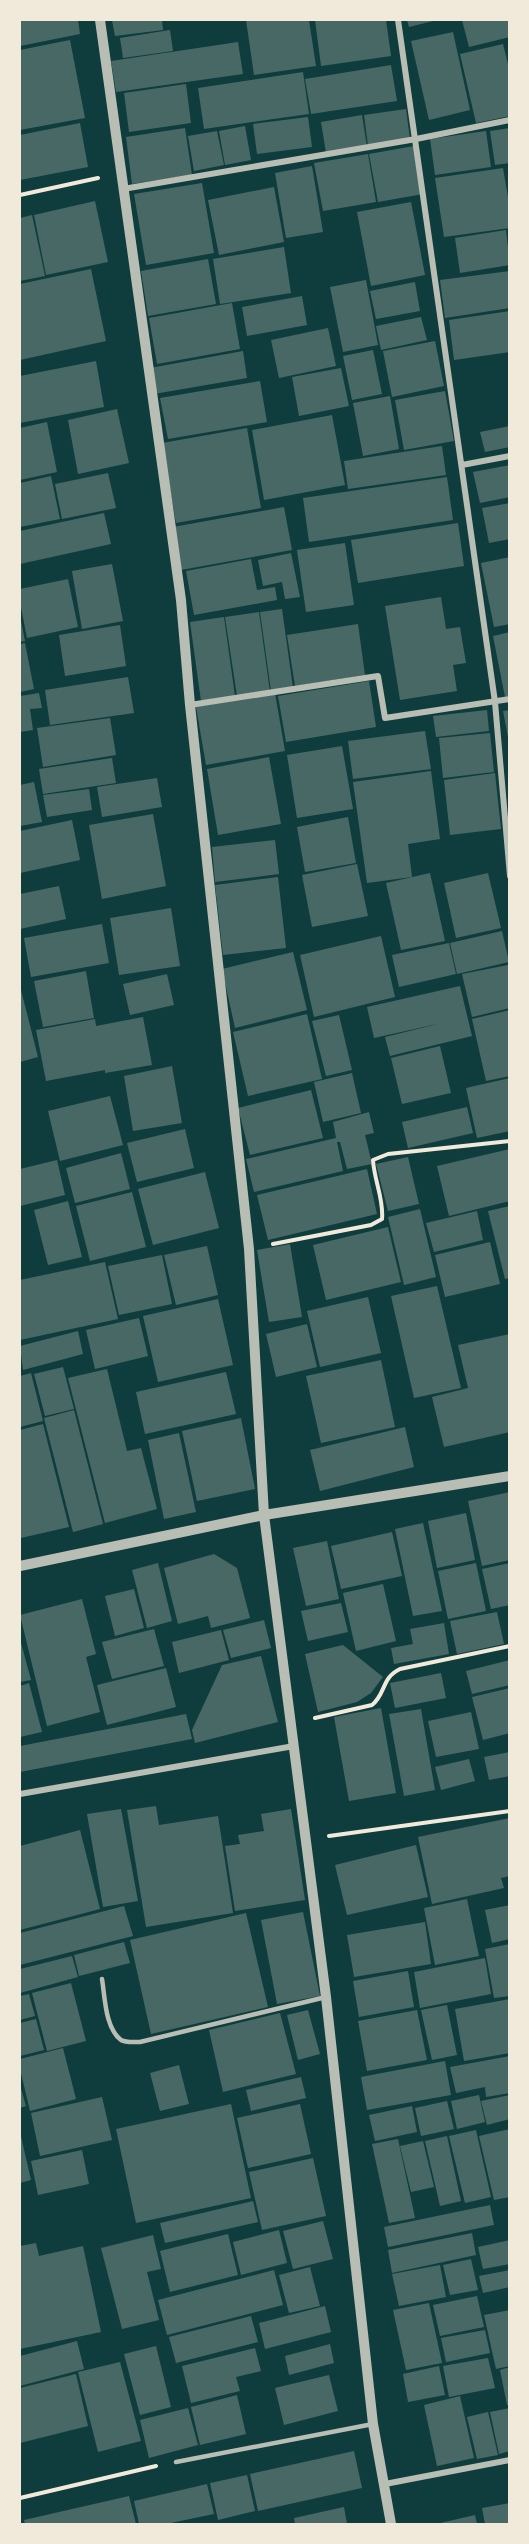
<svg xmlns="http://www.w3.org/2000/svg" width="529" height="2544" viewBox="0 0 529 2544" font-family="'Asap Condensed',sans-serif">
	<rect width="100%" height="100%" fill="#0f3d3e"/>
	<!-- building -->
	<path fill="#486865" d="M20,20H78L80,34L20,46Z
		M112,20H162L163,30L115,36Z
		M246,20H309L316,66L254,75Z
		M315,20H386L391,56L321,66Z
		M407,20H437L409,27Z
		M462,20H510V37L469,47Z
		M170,30L173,51L123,58L120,38Z
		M453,32L470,110L429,120L411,41Z
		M70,40L85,118L20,130V50Z
		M238,42L243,74L116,92L111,61Z
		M503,44L510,72V116L476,123L460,54Z
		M391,65L397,101L311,114L305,79Z
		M303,72L309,114L204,129L198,88Z
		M186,84L191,123L129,132L124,93Z
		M406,109L410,139L368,146L364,115Z
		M362,115L367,147L326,153L321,122Z
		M308,117L312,147L257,154L253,124Z
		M80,123L88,167L20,180V135Z
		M245,126L251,160L225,165L219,131Z
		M185,128L192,175L132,184L126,137Z
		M510,128V163L495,165L490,131Z
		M217,131L224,165L194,171L188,136Z
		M486,131L491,167L435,175L430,139Z
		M414,146L423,194L378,202L369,154Z
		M368,154L376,202L323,211L314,163Z
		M312,166L323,232L286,238L275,173Z
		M503,168L510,209V228L444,237L435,178Z
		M202,183L214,253L146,265L134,194Z
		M274,187L284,242L219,255L208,200Z
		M95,201L108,262L46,275L34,215Z
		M411,202L425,275L371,286L357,212Z
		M32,215L45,276L20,281V218Z
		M506,230L510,265L460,273L455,238Z
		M284,247L291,293L220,304L213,259Z
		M208,259L216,304L148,316L141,271Z
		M91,269L106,341L20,360V284Z
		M510,271V308L445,318L440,280Z
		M366,280L378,345L343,352L330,287Z
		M415,282L420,311L376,319L370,291Z
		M302,296L307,325L247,336L242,307Z
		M232,303L240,349L157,364L149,318Z
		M510,311V352L454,360L449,320Z
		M421,317L427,340L381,350L376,326Z
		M328,328L336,366L279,378L271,340Z
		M435,341L444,386L392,397L383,351Z
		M373,350L382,394L352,400L343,356Z
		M243,351L247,378L154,394L150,368Z
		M96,361L104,407L20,423V376Z
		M341,368L349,406L299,416L292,377Z
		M260,381L267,422L168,439L160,398Z
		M445,391L454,441L404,450L395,400Z
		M390,396L399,449L363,456L353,403Z
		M117,409L129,463L78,474L68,420Z
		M332,415L345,485L264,500L252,430Z
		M47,422L57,472L20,480V428Z
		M510,426V447L485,452L480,432Z
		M247,428L261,508L176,523L162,443Z
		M442,446L446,475L348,489L344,461Z
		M510,465V497L480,503L473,472Z
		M108,473L116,508L62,519L55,484Z
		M51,476L60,519L20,527V483Z
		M447,477L453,520L309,542L303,498Z
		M510,503V539L489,543L482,508Z
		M284,507L292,550L181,570L173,527Z
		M104,513L111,544L20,564V531Z
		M458,523L464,566L358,583L351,540Z
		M345,543L354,605L306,612L297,550Z
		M291,553L300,597L285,599L282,582L263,586L258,560Z
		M510,557V624L494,627L481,563Z
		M251,559L257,590L275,587L277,600L194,615L186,571Z
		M112,564L123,621L82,629L72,571Z
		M68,579L78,627L27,638L20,602V589Z
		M441,597L446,629L460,627L466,663L453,665L457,691L400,700L385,606Z
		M282,609L293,688L271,691L260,612Z
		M259,612L270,692L237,696L225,617Z
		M224,617L235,696L201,701L190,622Z
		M21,621L25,641L20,642V621Z
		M358,624L365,675L295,686L287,635Z
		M120,625L126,666L65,676L59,635Z
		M510,632V696L505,697L493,636Z
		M25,643L34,689L20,692V644Z
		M128,677L134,713L50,725L45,690Z
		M369,681L376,727L286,742L278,696Z
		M39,693L42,708L30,709L33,730L20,732V696Z
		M275,693L285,751L206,765L196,707Z
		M487,710L489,731L436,737L433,716Z
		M510,710V737H508L503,711Z
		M110,718L116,755L43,767L37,728Z
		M425,731L431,769L353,779L348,741Z
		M490,733L494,772L443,778L439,738Z
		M342,746L353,809L297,818L287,755Z
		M269,757L281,824L218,835L207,769Z
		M112,758L116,783L43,794L39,769Z
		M431,771L440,839L408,844L412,877L367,883L353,782Z
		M495,773L501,829L450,835L444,780Z
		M157,778L162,807L102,817L97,787Z
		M34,782L42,822L20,826V785Z
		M89,789L92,810L47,817L43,795Z
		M153,814L166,886L102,899L89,825Z
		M348,817L356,863L305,872L297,827Z
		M72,820L80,860L20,873V831Z
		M275,840L279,874L215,882L212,847Z
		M357,864L368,916L312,927L302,875Z
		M430,873L445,941L401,950L386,883Z
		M488,873L501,928L456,938L444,883Z
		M278,877L286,948L223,955L215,885Z
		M59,886L66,919L20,929V894Z
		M171,908L180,966L119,975L110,918Z
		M102,924L109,963L31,977L24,938Z
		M502,931L509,962L457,974L450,943Z
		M381,936L395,997L314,1017L300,955Z
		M449,943L456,974L399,987L392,955Z
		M293,952L307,1010L235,1028L222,969Z
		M508,965L510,1008L472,1017L462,974Z
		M86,971L94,1018L43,1027L34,981Z
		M167,974L174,1005L130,1015L123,984Z
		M20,986L38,1057L20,1062Z
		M460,986L472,1036L390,1056L385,1037L442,1023L374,1038L367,1007Z
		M510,1010V1076L486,1081L472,1019Z
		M307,1014L322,1079L248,1096L233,1032Z
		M339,1015L352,1070L326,1076L312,1021Z
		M143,1017L152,1065L105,1073V1070L46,1081L36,1030L95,1019L96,1026Z
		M440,1046L451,1093L402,1104L391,1058Z
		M172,1066L182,1123L133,1131L124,1076Z
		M352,1073L361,1113L323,1122L314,1082Z
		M510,1078V1131L477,1138L466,1088Z
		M311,1090L323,1138L250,1155L238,1108Z
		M110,1096L123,1145L60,1161L48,1111Z
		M467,1107L473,1133L408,1148L402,1122Z
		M369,1112L374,1133L365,1135L372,1164L347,1169L340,1142H337L343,1171L254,1192L246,1159L336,1138L333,1122Z
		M185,1129L194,1168L137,1182L127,1143Z
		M510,1149V1201L449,1216L437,1166Z
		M121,1153L130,1189L75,1203L66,1168Z
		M408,1157L419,1204L388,1211L376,1164Z
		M57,1160L65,1195L20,1206V1169Z
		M367,1169L377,1214L268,1240L257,1195Z
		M205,1172L219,1228L153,1245L138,1189Z
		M132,1192L146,1247L90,1261L76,1206Z
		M68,1201L82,1257L48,1265L34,1210Z
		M510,1206V1278L505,1279L488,1211Z
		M420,1209L436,1277L404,1285L388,1217Z
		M477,1211L483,1240L434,1252L426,1223Z
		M388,1227L401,1282L326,1300L313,1245Z
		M490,1242L500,1284L445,1297L435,1255Z
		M290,1244L302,1317L269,1322L257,1250Z
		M207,1246L218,1295L176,1305L164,1255Z
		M162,1255L172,1304L119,1315L108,1266Z
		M105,1262L118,1319L20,1340V1280Z
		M437,1286L461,1388L414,1398L391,1296Z
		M368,1297L381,1353L320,1367L307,1311Z
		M218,1299L233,1365L158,1382L143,1316Z
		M139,1318L148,1356L95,1369L86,1330Z
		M307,1324L317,1367L276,1377L266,1334Z
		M78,1331L83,1354L23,1370L20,1346Z
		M510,1334V1432L444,1447L432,1397L468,1388L458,1345Z
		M381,1360L395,1427L321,1443L306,1376Z
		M63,1367L74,1409L45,1416L34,1374Z
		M107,1369L127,1451L141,1448L157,1509L105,1523L68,1378Z
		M226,1372L236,1414L145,1434L136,1392Z
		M31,1373L43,1421L20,1427V1376Z
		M74,1410L103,1524L73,1532L44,1418Z
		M241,1418L255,1489L197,1501L182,1431Z
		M43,1424L69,1527L21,1538L20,1430Z
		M405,1427L414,1467L320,1491L310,1450Z
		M179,1433L196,1512L164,1519L148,1440Z
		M510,1492V1560L482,1566L468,1501Z
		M466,1513L475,1560L437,1568L428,1521Z
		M423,1523L442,1611L413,1616L395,1529Z
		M392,1532L402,1576L341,1589L331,1546Z
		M327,1541L339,1599L306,1606L293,1548Z
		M214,1554L237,1568L250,1618L211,1628L208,1616L178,1624L164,1568Z
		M158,1563L172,1621L147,1628L132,1570Z
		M476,1563L486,1611L448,1619L438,1571Z
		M510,1563V1605L491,1609L482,1569Z
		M383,1584L396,1641L356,1651L343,1593Z
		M134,1589L144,1628L115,1636L105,1596Z
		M82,1599L96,1654L86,1657L100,1712L47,1726L20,1615Z
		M341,1603L348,1632L308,1641L301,1611Z
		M497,1612L504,1644L457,1654L450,1621Z
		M264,1620L271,1648L231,1658L223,1630Z
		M444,1623L449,1654L394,1664L391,1648L413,1644L410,1629Z
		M154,1629L164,1666L112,1679L102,1642Z
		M221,1630L229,1660L179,1673L172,1642Z
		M20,1639L31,1680L20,1682Z
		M343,1645L383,1677L371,1693L357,1702L318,1712L305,1654Z
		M261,1656L278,1722L195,1743L192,1730L222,1665Z
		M510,1660V1685L472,1694L466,1671Z
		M166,1668L176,1707L107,1725L97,1685Z
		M441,1673L446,1698L395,1708L390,1683Z
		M29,1683L42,1732L20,1737V1686Z
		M510,1688V1733L483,1740L472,1697Z
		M381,1708L396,1793L349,1801L334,1717Z
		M421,1709L435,1790L404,1796L389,1714Z
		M471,1712L479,1749L436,1757L428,1721Z
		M186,1714L192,1739L20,1772V1746Z
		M510,1752V1776L489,1780L484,1757Z
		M469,1759L475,1781L441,1790L435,1767Z
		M156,1806L159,1825L218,1816L233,1913L146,1927L127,1810Z
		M121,1809L138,1901L103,1907L87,1814Z
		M291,1809L305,1900L235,1911L225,1846L240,1844L238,1835L264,1831L261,1814Z
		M510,1818V1876L501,1878L504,1888L432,1904L418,1837Z
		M80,1830L100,1909L20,1930V1846Z
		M416,1845L428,1897L347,1915L335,1865Z
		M467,1899L479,1956L435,1965L424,1908Z
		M510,1905V1939L492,1943L485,1910Z
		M124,1906L133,1936L20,1965V1933Z
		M303,1912L320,1996L277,2004L261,1920Z
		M246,1913L268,2007L151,2034L130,1940Z
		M425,1922L431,1964L354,1977L347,1935Z
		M124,1942L130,1963L79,1976L74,1955Z
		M510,1944V1996L494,1998L485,1949Z
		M72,1956L78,1977L20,1993V1969Z
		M485,1958L491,1994L420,2008L414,1972Z
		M408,1971L414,2007L359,2017L353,1981Z
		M71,1983L86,2041L47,2051L32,1993Z
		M29,1994L35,2016L20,2020V1996Z
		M510,1999V2053L464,2061L455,2009Z
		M447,2005L457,2055L432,2060L421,2010Z
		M308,2010L320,2054L298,2060L287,2015Z
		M417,2010L427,2060L367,2071L358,2021Z
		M280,2013L296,2074L223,2092L209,2030Z
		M36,2019L44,2050L20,2056V2023Z
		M63,2048L76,2099L30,2111L20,2069V2059Z
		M510,2056V2093L486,2097L485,2087L456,2093L450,2067Z
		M445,2061L451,2095L367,2110L361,2077Z
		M179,2065L189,2104L160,2111L150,2073Z
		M301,2077L306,2098L251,2111L246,2090Z
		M20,2085L26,2106L20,2108Z
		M479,2095L485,2122L457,2129L451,2101Z
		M510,2095V2119L487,2125L481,2101Z
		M102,2097L112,2140L40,2156L31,2113Z
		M447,2101L454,2129L421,2136L415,2108Z
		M231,2104L251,2198L136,2223L116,2129Z
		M300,2104L311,2154L248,2168L237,2118Z
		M412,2106L417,2132L375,2141L369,2115Z
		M510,2129V2197L494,2200L479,2136Z
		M476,2130L491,2197L465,2203L449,2136Z
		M20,2132L31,2180L20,2183Z
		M447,2136L461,2201L440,2206L425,2141Z
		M398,2139L415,2218L389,2223L372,2144Z
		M423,2141L434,2187L411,2192L400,2146Z
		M82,2150L89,2184L38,2195L31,2161Z
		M313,2158L326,2216L262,2230L249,2172Z
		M253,2201L258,2222L165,2243L160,2223Z
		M490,2205L494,2225L388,2247L384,2227Z
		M323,2221L333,2259L293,2269L283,2231Z
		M279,2230L287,2263L241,2275L233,2242Z
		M472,2233L476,2255L392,2273L388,2250Z
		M228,2234L238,2275L170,2292L160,2251Z
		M153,2235L161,2269L147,2272L159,2320L122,2329L101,2248Z
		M510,2240V2264L483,2269L478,2247Z
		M36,2243L39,2256L83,2246L101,2332L20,2349V2246Z
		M471,2259L478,2290L450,2295L443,2265Z
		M440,2265L446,2297L399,2306L392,2274Z
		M310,2267L320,2306L289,2313L279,2275Z
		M274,2270L283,2305L167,2335L158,2300Z
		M510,2270V2287L483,2293L479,2276Z
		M477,2296L484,2327L440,2336L433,2305Z
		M429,2303L442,2363L406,2370L393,2310Z
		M325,2306L331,2332L265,2349L259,2323Z
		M510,2310V2366L496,2369L484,2315Z
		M251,2316L258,2342L176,2363L169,2337Z
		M485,2330L490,2353L446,2362L441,2338Z
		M77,2341L84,2369L20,2386V2356Z
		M330,2344L334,2363L289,2375L285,2356Z
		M156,2346L171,2407L140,2415L124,2354Z
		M255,2348L261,2371L236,2377L240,2391L191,2403L182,2366Z
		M488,2358L495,2388L449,2397L443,2366Z
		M120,2362L141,2441L98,2452L78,2372Z
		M439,2366L445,2395L408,2402L403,2374Z
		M510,2367V2405H507L500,2370Z
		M76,2374L88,2426L20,2443V2388Z
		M329,2375L338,2411L284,2425L275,2388Z
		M237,2395L246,2434L200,2445L191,2407Z
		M460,2396L474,2458L437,2466L424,2405Z
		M188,2408L198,2445L149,2458L140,2420Z
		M510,2408V2451L499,2454L490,2412Z
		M488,2412L498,2455L477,2459L467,2417Z
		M354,2451L362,2488L258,2511L250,2474Z
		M247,2475L255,2511L218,2520L210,2483Z
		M207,2484L214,2514L166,2524H139L134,2501Z
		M129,2496L136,2524H25L24,2520Z
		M510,2503V2524H485L482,2508Z
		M344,2507L347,2524H295L294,2518Z
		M475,2515L477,2524H436Z"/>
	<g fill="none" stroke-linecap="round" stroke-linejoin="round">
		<!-- path -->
		<path stroke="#f1e9da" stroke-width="4" d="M20,195L98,178
			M273,1244L371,1225L382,1219C384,1199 374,1180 373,1160L388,1154L510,1141
			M315,1718L372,1705C386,1694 381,1678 400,1669L510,1646
			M329,1836L510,1811
			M20,2498L156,2466"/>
		<!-- service -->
		<path stroke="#b8beb3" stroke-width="4.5" d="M102,1979C105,1997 105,2028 121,2040C126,2043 134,2042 140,2042L326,1997
			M176,2462L373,2424"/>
		<!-- minor -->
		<path stroke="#b8beb3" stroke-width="6" d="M398,20L495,702L510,876
			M123,189L416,139L510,120
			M462,465L510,456
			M190,705L378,676L385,718L510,699
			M20,1794L294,1746
			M385,2484L510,2460"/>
		<!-- tertiary -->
		<path stroke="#b8beb3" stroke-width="10" d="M100,20L181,600L190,705L249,1249L264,1515L326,1997L373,2424L391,2524
			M20,1566L264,1515L510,1476"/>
	</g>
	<!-- border -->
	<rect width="529" height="2544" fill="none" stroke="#f1e9da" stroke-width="42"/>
</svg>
